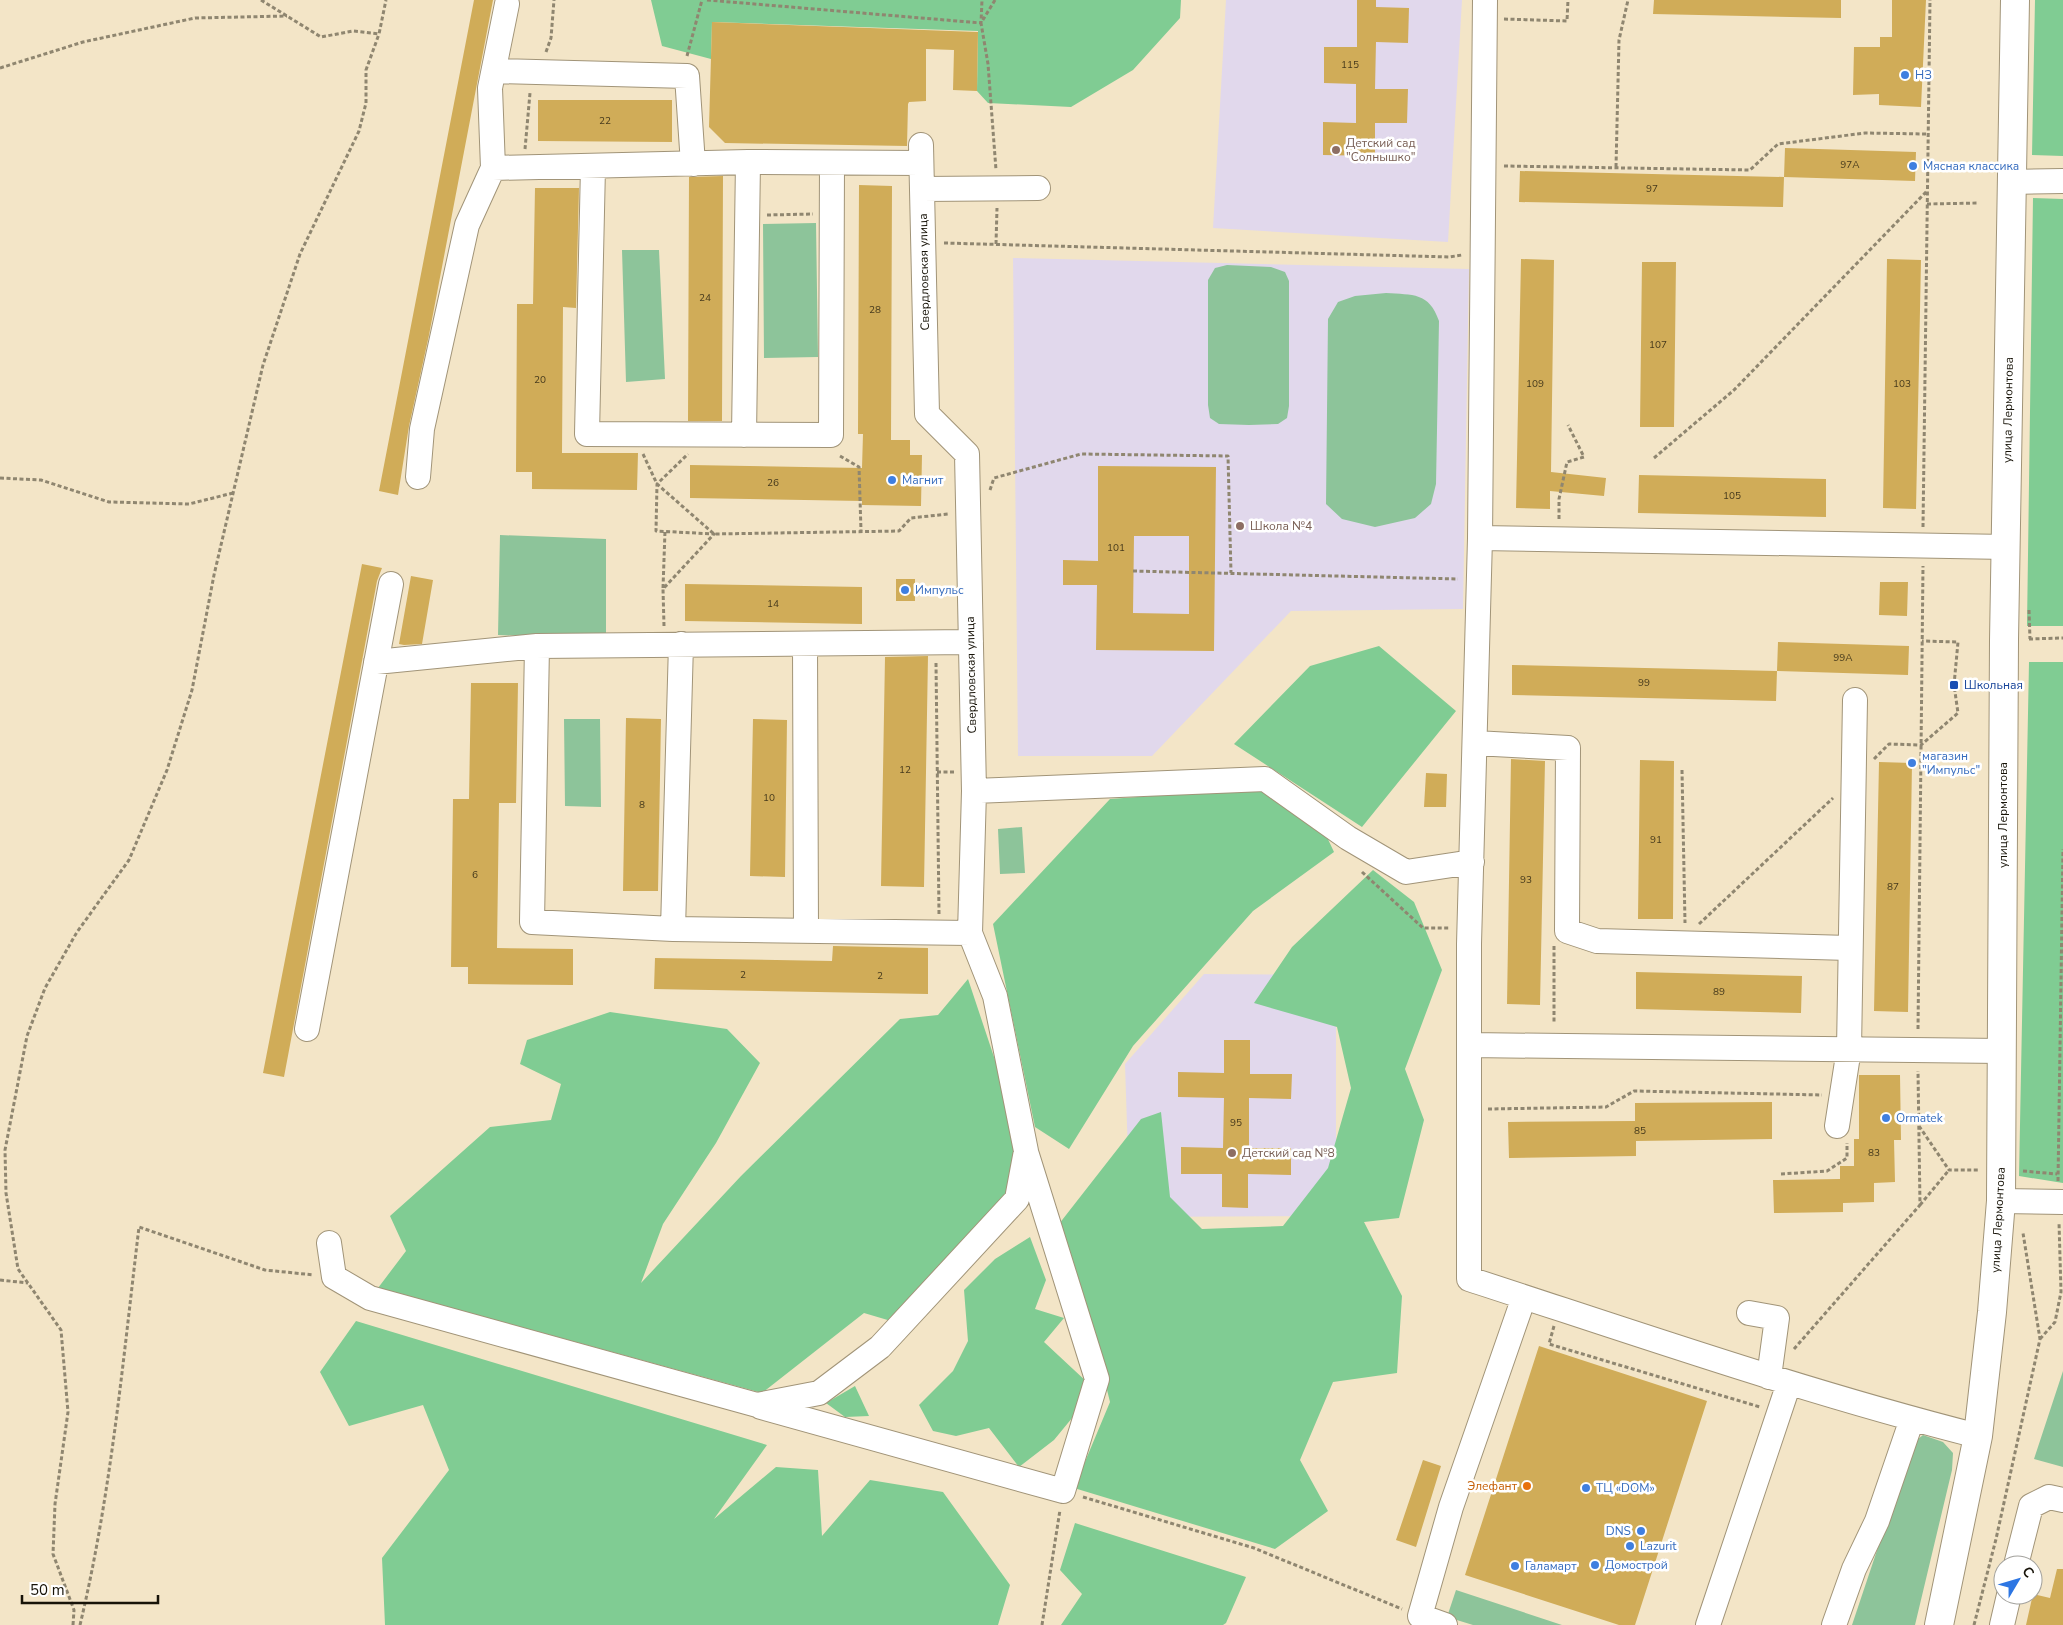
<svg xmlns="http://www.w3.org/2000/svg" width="2063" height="1625" viewBox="0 0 2063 1625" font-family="'Nunito Sans',sans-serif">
	<rect width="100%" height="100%" fill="#f3e5c7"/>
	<!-- education -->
	<path fill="#e1d8ec" d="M1226,0H1462L1448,242L1213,228Z
		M1013,258L1469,269L1463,609L1291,611L1152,756H1018Z
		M1204,974L1336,975V1216L1130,1217L1125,1064Z"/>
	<!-- green -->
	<path fill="#8dc49a" d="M816,223L818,357L764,358L763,224Z
		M659,250L665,379L626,382L622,250Z
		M1227,265L1271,267L1285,272L1289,281V406L1287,418L1278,424L1249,425L1219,424L1210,418L1208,405V280L1215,268Z
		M1386,293C1413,295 1429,292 1439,321L1436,484L1431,504L1415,518L1375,527L1342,519L1326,504L1328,319L1338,302L1355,296Z
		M500,535L606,539V639L498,635Z
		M564,719H600L601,807L565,806Z
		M1022,827L1025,873L1000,874L998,829Z
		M2063,1371V1467L2034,1459Z
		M1923,1435L1943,1442L1953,1453L1952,1470L1915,1625H1852L1913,1443Z
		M1456,1590L1562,1625H1473L1447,1617Z"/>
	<!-- forest -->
	<path fill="#80cc93" d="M651,0H1181L1180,18L1133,70L1071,107L988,103L977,91L978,31L712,22L711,59L662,46Z
		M2035,0H2063V156L2032,155Z
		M2033,198L2063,199V626H2027Z
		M1379,646L1456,711L1362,827L1234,744L1310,666Z
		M2029,662H2063V1183L2019,1176Z
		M1261,788L1326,835L1334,852L1253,911L1133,1046L1069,1149L1035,1127L993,924L1110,799Z
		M1373,870L1414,902L1442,970L1405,1069L1424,1120L1399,1218L1364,1222L1402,1296L1397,1373L1333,1382L1300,1460L1328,1511L1275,1549L1074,1488L1110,1402L1084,1297L1059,1224L1141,1119L1161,1112L1170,1197L1202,1229L1283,1226L1328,1168L1351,1088L1337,1027L1254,1003L1292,947Z
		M968,979L1003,1084L1017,1154L1006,1195L891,1321L864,1313L762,1393L378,1288L406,1251L390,1216L490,1127L551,1120L561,1084L520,1064L527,1040L610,1012L727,1029L760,1063L716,1143L663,1224L641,1283L741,1176L900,1019L938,1015Z
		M1030,1237L1046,1280L1035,1309L1064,1318L1044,1342L1088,1383L1077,1412L1054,1440L1019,1467L989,1428L956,1436L933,1431L919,1405L953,1371L968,1341L964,1290L995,1259Z
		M356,1321L767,1445L714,1519L776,1467L818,1470L822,1536L870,1480L943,1492L1010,1585L998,1625H385L382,1558L449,1470L423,1405L349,1426L320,1372Z
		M855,1386L869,1416L845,1417L826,1403Z
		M1075,1523L1246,1577L1226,1623L1223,1625H1061L1082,1594L1060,1570Z"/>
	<!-- building -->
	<path fill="#d0ac58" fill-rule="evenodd" d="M474,0H493L429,335L409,426L398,495L379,491Z
		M1357,0H1376V7L1409,8L1408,43L1376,42L1375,89H1408L1407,123H1375V156L1323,155V122L1356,123V84L1324,83V47H1357Z
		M1654,0H1841V18L1653,14Z
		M1892,0H1926L1921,107L1879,105V94L1853,95L1854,47H1880V37H1892Z
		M712,22L978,32L977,91L953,90L954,50L926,49V101L909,102L908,104L907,146L725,143L709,127Z
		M538,100H672V142L538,141Z
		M1785,148L1916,152L1915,181L1784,177Z
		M1520,171L1784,177L1783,207L1519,202Z
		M723,176L722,421H688L689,177Z
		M859,185L892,186L891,440H910V455H922L921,506L862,505V501L690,498V465L862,468L863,434H858Z
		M535,188H579L576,308L563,307L562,453H638L637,490L532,489V472H516L517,304H533Z
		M1521,259L1554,260L1551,472L1606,478L1604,496L1550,491V509L1516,508Z
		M1887,259L1921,260L1916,509L1883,508Z
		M1642,262H1676L1674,427H1640Z
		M1098,466L1216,467L1214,651L1096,650L1097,585H1063V560L1098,561ZM1134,536H1189V614L1133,613Z
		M1639,475L1826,479V517L1638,513Z
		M362,564L382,568L377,581L284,1077L263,1073Z
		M411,576L433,580L422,644L404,645L399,644Z
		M896,579H915V601H896Z
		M1880,582H1908L1907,616L1879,615Z
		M685,584L862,587V624L685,621Z
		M1778,642L1909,646L1908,675L1777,671Z
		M928,656L924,887L881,886L885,657Z
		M1512,665L1777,671L1776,701L1512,695Z
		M471,683H518L516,803H499L497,948L573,949V985L468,984V967H451L453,799H469Z
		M626,718L661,719L658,891H623Z
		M753,719L787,720L785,877L750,876Z
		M1511,759L1545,761L1540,1005L1507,1004Z
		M1640,760L1674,761L1673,919H1638Z
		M1879,762L1912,763L1908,1012L1874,1011Z
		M1426,773L1447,774L1446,807H1424Z
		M833,946L928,948V994L654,989L655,958L832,961Z
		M1636,972L1802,976L1801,1013L1636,1009Z
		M1224,1040H1250V1074H1292L1291,1099L1249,1098V1148H1291V1175L1248,1174V1208L1222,1207V1174H1181V1147L1223,1148L1224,1098L1178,1097V1072L1224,1073Z
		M1859,1075H1900L1901,1140H1894L1895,1182L1874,1183V1202L1843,1203V1212L1774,1213L1773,1180L1840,1179V1166H1854V1139H1859Z
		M1772,1102V1139L1636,1141V1156L1509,1158L1508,1122L1635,1121V1103Z
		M1539,1346L1707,1401L1635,1625H1619L1465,1575Z
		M1423,1460L1441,1466L1416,1547L1396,1540Z
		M2057,1569H2063V1625H2026L2033,1594L2050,1598Z"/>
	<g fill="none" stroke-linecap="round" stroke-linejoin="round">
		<defs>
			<path id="minor" d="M1485,0L1480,538L1469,944V1279C1638,1334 1805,1392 1978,1436
				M494,71L687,76L693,164
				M921,145L927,414L967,454L974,791L970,933
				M593,167L587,434L831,435L832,163
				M493,168L748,162L921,163
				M2011,182L2063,181
				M922,189L1038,188
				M744,435L748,162
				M418,477L422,429L467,225L493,168L490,88L507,4
				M1480,538L2007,547
				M805,644L806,931
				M376,662L537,646L971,642
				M1475,743L1568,748L1567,931L1597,941L1849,948
				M974,791L1265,779L1348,838L1406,872L1472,862
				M673,929L681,644
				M307,1029L391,584
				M1470,1045L2002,1051
				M1837,1126L1849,1049L1855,700
				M2001,1201L2063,1202
				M329,1243L334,1277L370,1298L757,1405L819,1393L880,1347L1017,1199L1026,1151L995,996L970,933L673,929L532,922L537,646
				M1749,1313L1777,1318L1769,1377
				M761,1407L1063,1491L1097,1379L1027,1155
				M2016,1565L2031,1506L2049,1497L2063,1500
				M1445,1625L1420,1616L1451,1507L1524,1297
				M1708,1625L1789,1383
				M1834,1625L1854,1569L1877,1521L1912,1419
				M2002,1625L2009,1595"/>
			<path id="major" d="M1939,1625L1978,1436L1992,1312L2001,1201L2004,640L2015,0"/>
		</defs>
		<!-- minor casing -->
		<use href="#minor" stroke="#a19478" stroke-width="26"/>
		<!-- major casing -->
		<use href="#major" stroke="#a19478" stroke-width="30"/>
		<!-- path -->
		<path stroke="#8f8670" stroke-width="3" stroke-dasharray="4 2.5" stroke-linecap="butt" d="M261,0L321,37L353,31L379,34L386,0
			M707,0L981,23L982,0
			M995,0L981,23L988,64L996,170
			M1504,19L1567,21L1568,0
			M546,52L551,38L554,0
			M687,56L702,0
			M0,68L83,42L195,18L287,16
			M525,149L530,93
			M1504,166L1750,170L1778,144L1865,133L1927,134
			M1616,167L1619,40L1628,0
			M1927,204L1979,203
			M767,215L813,214
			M944,243L1449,257L1462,255
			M996,244L997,208
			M643,454L657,484L714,534L899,531L911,518L948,514
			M840,456L859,467L861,531
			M1654,458L1734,390L1927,191
			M0,478L41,480L109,502L189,504L233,493
			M990,490L994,478L1081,454L1228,456L1231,573
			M1559,519V499L1567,462L1584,457L1568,425
			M1923,527L1930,0
			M1133,571L1458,579
			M663,588L665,531
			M2029,610L2030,639
			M664,626L663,589L714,534L656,531L657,484L688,454
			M2029,639L2063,638
			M936,663L939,914
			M1874,759L1889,744L1921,745L1958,713L1954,685L1958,642L1922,641
			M1682,770L1685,923
			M937,772H955
			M1362,872L1423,928H1449
			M1699,924L1833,798
			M1554,946V1023
			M1918,1029L1923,566
			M1488,1109L1606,1107L1634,1091L1822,1095
			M1919,1126L1949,1170H1979
			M2023,1171L2057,1174
			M1781,1174L1827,1171L1847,1158V1143
			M2058,1181L2063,849
			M1920,1205L1949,1170
			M0,1280L28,1283
			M1554,1326L1549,1344L1760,1407
			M2040,1339L2055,1322L2061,1292L2059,1222
			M1794,1349L1920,1205L1918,1071
			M1083,1497L1254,1548L1402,1609
			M73,1625L74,1610L53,1554L55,1504L68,1412L61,1330L18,1269L6,1193L5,1150L27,1036L45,988L77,932L129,860L167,770L192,690L214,575L263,365L300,254L359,131L366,103V70L379,34
			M80,1625C111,1495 123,1360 139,1227L265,1270L314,1275
			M1042,1625L1060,1510
			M1974,1625L1996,1539L2040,1339L2023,1233"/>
		<!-- minor -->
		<use href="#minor" stroke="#fff" stroke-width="24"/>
		<!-- major -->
		<use href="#major" stroke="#fff" stroke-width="28"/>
	</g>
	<!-- markers -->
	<g fill="#3f7fe0" stroke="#fff" stroke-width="2">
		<circle cx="1905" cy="75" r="5"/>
		<circle cx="1913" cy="166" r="5"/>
		<circle cx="892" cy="480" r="5"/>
		<circle cx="905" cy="590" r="5"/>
		<circle cx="1912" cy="763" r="5"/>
		<circle cx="1886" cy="1118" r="5"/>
		<circle cx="1586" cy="1488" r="5"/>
		<circle cx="1641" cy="1531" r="5"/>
		<circle cx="1630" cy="1546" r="5"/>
		<circle cx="1595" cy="1565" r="5"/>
		<circle cx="1515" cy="1566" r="5"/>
	</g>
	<g fill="#8d6e63" stroke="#fff" stroke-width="2">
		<circle cx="1336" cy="150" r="5"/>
		<circle cx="1240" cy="526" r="5"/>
		<circle cx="1232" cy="1153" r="5"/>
	</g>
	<rect fill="#1a4fb4" stroke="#fff" stroke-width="2" x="1949" y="680" width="10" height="10" rx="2.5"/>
	<circle fill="#e8710a" stroke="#fff" stroke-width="2" cx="1527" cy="1486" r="5"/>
	<g text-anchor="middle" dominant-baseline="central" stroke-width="5" stroke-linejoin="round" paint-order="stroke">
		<!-- number labels -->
		<g font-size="10" fill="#45391c">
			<text x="1350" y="65">115</text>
			<text x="605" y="121">22</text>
			<text x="1850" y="165">97А</text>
			<text x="1652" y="189">97</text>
			<text x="705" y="298">24</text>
			<text x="875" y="310">28</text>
			<text x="1658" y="345">107</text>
			<text x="540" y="380">20</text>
			<text x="1535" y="384">109</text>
			<text x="1902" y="384">103</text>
			<text x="773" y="483">26</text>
			<text x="1732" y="496">105</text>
			<text x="1116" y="548">101</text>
			<text x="773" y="604">14</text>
			<text x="1843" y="658">99А</text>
			<text x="1644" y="683">99</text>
			<text x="905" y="770">12</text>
			<text x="769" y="798">10</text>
			<text x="642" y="805">8</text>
			<text x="1656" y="840">91</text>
			<text x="475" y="875">6</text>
			<text x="1526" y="880">93</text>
			<text x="1893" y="887">87</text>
			<text x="743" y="975">2</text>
			<text x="880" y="976">2</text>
			<text x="1719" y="992">89</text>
			<text x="1236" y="1123">95</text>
			<text x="1640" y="1131">85</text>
			<text x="1874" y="1153">83</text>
		</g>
		<!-- shop labels -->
		<g font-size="12" fill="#366cbe" stroke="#fff" text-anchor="start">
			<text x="1915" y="75">НЗ</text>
			<text x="1923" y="166">Мясная классика</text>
			<text x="902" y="480">Магнит</text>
			<text x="915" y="590">Импульс</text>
			<text x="1922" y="756">магазин<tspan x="1922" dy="14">"Импульс"</tspan></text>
			<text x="1896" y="1118">Ormatek</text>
			<text x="1596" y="1488">ТЦ «DOM»</text>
			<text x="1631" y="1531" text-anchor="end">DNS</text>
			<text x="1640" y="1546">Lazurit</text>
			<text x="1605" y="1565">Домострой</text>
			<text x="1525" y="1566">Галамарт</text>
		</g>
		<!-- education labels -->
		<g font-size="12" fill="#785e54" stroke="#fff" text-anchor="start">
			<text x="1346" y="143">Детский сад<tspan x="1346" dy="14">"Солнышко"</tspan></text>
			<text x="1250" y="526">Школа №4</text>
			<text x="1242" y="1153">Детский сад №8</text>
		</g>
		<!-- street labels -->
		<g font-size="12" fill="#171308" stroke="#fff">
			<text transform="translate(924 272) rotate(-91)">Свердловская улица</text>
			<text transform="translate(2008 410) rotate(-89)">улица Лермонтова</text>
			<text transform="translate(971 675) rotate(-91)">Свердловская улица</text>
			<text transform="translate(2003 815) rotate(-90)">улица Лермонтова</text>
			<text transform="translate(1998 1220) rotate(-87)">улица Лермонтова</text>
		</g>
		<!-- transit labels -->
		<g font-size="12" fill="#164399" stroke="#fff" text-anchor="start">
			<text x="1964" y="685">Школьная</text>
		</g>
		<!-- food labels -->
		<g font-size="12" fill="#c56008" stroke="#fff" text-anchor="end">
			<text x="1517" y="1486">Элефант</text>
		</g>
	</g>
	<!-- north arrow -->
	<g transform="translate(2018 1580) rotate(52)"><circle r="24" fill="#ffffff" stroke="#a2a19c"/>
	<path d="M0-4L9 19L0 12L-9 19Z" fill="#2d76e3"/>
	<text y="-8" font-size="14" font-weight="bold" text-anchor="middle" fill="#171308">С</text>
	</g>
	<!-- scale -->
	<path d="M22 1595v8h136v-8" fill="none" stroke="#171308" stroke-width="2.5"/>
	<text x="30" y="1595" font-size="15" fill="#171308" stroke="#ffffff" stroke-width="4" paint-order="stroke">50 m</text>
</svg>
